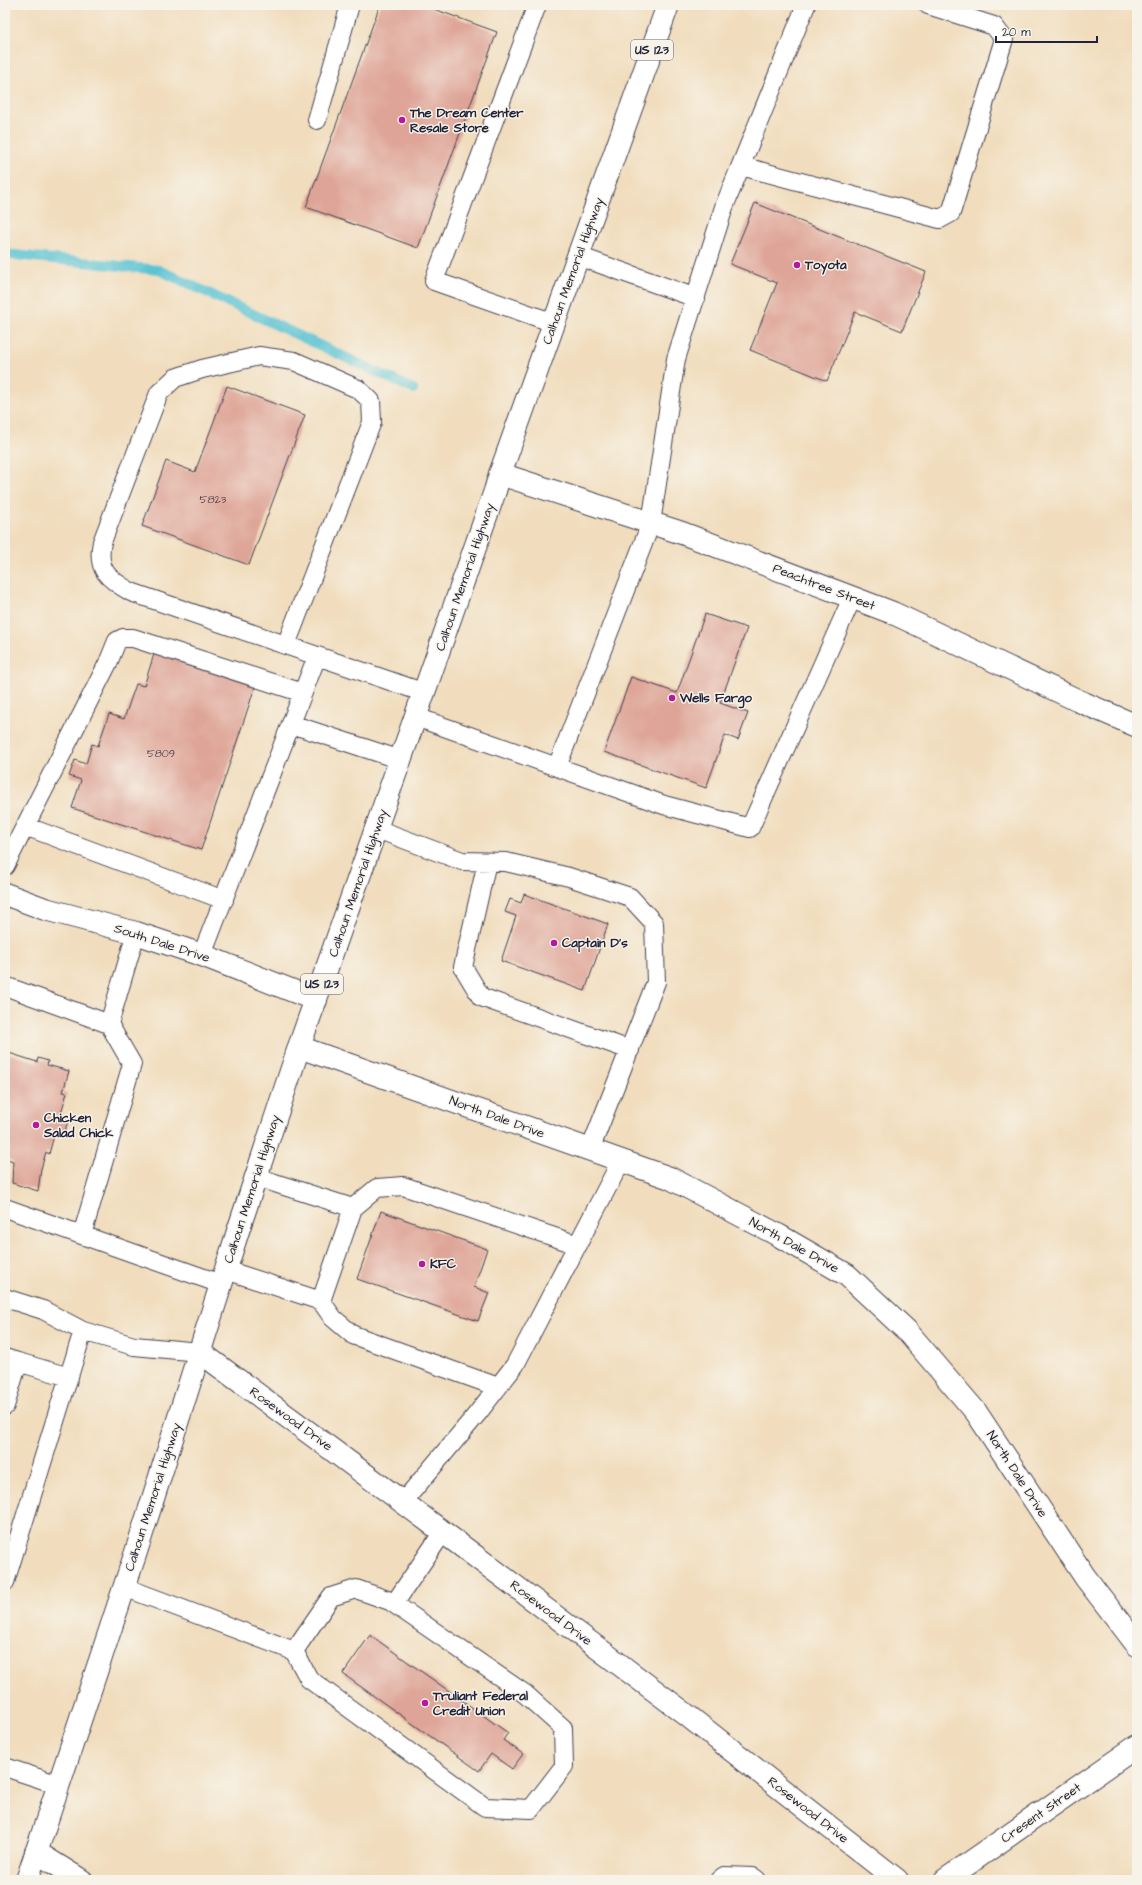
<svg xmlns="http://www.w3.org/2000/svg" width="1142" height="1885" viewBox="0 0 1142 1885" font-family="'Architects Daughter',sans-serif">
	<rect width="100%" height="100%" fill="#f7f3e8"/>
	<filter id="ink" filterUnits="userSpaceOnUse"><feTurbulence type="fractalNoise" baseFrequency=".025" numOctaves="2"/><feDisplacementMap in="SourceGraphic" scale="8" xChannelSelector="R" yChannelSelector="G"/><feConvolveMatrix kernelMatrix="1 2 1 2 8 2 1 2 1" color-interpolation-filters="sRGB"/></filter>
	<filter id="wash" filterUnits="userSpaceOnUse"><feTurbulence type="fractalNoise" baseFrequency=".012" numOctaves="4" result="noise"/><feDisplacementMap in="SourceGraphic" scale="16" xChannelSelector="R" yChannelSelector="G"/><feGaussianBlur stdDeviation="0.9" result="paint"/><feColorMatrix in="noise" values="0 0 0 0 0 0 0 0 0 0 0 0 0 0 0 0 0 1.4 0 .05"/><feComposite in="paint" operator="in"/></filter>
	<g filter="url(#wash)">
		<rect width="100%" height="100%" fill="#f1ddbd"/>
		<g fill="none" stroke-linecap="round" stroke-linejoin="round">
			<!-- stream -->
			<path stroke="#58c2d3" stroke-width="10" d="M5,254L159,270L413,389"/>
		</g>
		<g id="blocks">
			<!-- building -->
			<path fill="#dea497" d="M380,5H423L497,32L418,248L306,207Z
				M755,203L926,272L902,331L855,312L827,381L750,350L777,283L730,264Z
				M227,386L305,415L249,565L142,526L166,461L195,472Z
				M705,614L747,628L720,703L748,713L738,740L725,735L706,788L604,752L631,677L677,693Z
				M155,651L256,684L201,850L72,808L81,780L69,776L75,760L86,764L92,744L98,746L109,714L124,719L136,684L144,686Z
				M524,894L608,924L585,991L501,961L516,916L505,912L510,899L521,903Z
				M9,1053L37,1062L38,1058L48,1061L47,1065L69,1071L63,1092L67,1093L60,1116L69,1118L64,1134L55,1132L49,1154L46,1152L41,1169L38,1191L12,1183L13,1161L5,1158V1067Z
				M381,1211L487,1249L474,1287L489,1293L478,1321L357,1279Z
				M370,1635L508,1733L503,1740L523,1754L512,1769L491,1754L479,1771L343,1674Z"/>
		</g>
	</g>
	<g filter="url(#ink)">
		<use href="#blocks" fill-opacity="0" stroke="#413e4e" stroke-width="1"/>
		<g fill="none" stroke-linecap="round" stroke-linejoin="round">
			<defs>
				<path id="service" d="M537,5L434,281L554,323
					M317,120L350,5
					M741,166L940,219L951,213L1004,39L994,26L928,5
					M578,256L696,298
					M286,645L372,422L371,401L358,389L294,361L259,356L202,369L175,378L159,393L102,542C96,570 108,579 131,592L425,693
					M416,717L664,805L750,828L852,598
					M291,724L401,760
					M557,767L651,523L676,359L724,207L806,5
					M25,826L224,900
					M377,829L462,861L506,862L569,877L630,897L654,923L656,982L590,1150
					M487,862L463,967L481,997L630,1050
					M5,866L108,663L117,641L123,638H133L303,693
					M202,955L317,656
					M5,986L109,1024
					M256,1177L353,1208
					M5,1208L221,1284
					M82,1235L132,1064L109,1024L136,933
					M226,1270L321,1301
					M5,1298L43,1310L83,1331L134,1346L200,1352
					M5,1358L18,1362L5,1406
					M18,1362L69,1377
					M498,1387L353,1335L333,1318L321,1301L353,1208L377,1188L403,1186L578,1245
					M403,1502L477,1414L515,1365L621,1161
					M5,1582L83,1331
					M124,1587L294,1651L309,1679L485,1807L531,1809L564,1766L563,1728L525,1694L390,1601L356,1589L331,1597L294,1651
					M394,1604L443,1532
					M5,1767L59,1785
					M719,1880L724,1876L753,1877L757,1880"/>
				<path id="minor" d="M500,474L682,533L893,613L1079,701L1137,726
					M5,894L45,909L136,933L202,955L316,1000
					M299,1047L670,1178L778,1235L847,1275L906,1330L976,1412L1085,1577L1137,1645
					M200,1352L443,1532L679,1709L897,1880
					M36,1852L81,1880
					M945,1880L1137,1746"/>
				<path id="trunk" d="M27,1880L136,1552L238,1231L299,1047L495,491L500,474L668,5"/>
			</defs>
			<!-- service casing -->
			<use href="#service" stroke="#413e4e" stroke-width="20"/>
			<!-- minor casing -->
			<use href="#minor" stroke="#413e4e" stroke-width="24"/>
			<!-- trunk casing -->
			<use href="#trunk" stroke="#413e4e" stroke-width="24"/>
			<!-- service -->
			<use href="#service" stroke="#fff" stroke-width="18"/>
			<!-- minor -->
			<use href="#minor" stroke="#fff" stroke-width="22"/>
			<!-- trunk -->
			<use href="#trunk" stroke="#fff" stroke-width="22"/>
		</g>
	</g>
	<!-- markers -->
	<g fill="#b5179e" stroke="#f7f3e8" stroke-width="1.5">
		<circle cx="402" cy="120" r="4"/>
		<circle cx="797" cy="265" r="4"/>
		<circle cx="672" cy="698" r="4"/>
		<circle cx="554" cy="943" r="4"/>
		<circle cx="36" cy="1125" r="4"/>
		<circle cx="422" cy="1264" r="4"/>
		<circle cx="425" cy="1703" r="4"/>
	</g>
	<g text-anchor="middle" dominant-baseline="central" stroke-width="3" stroke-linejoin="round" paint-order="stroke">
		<!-- number labels -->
		<g font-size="11" fill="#514252">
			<text x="213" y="499">5823</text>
			<text x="161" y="753">5809</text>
		</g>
		<!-- shield labels -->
		<g fill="#f7f3e8" stroke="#62616f" stroke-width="1">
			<rect x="631" y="40" width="42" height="20" rx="3"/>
			<rect x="301" y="974" width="42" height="20" rx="3"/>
		</g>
		<g font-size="12" font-weight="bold" fill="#22223b">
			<text x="652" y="50">US 123</text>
			<text x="322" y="984">US 123</text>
		</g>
		<!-- poi labels -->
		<g font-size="13" font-weight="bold" fill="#22223b" stroke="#f7f3e8" text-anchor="start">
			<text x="410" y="113">The Dream Center<tspan x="410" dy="15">Resale Store</tspan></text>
			<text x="805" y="265">Toyota</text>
			<text x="680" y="698">Wells Fargo</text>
			<text x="562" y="943">Captain D's</text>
			<text x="44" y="1118">Chicken<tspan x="44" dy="15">Salad Chick</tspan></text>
			<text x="430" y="1264">KFC</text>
			<text x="433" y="1696">Truliant Federal<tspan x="433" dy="15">Credit Union</tspan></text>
		</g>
		<!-- street labels -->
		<g font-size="13" fill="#22223b" stroke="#f7f3e8">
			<text transform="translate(573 271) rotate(-70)">Calhoun Memorial Highway</text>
			<text transform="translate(465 577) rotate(-71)">Calhoun Memorial Highway</text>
			<text transform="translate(824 587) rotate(21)">Peachtree Street</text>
			<text transform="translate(358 883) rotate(-71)">Calhoun Memorial Highway</text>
			<text transform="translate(162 943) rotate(18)">South Dale Drive</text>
			<text transform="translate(497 1117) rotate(20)">North Dale Drive</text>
			<text transform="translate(252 1189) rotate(-72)">Calhoun Memorial Highway</text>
			<text transform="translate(794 1245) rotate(29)">North Dale Drive</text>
			<text transform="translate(291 1419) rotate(36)">Rosewood Drive</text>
			<text transform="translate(1017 1474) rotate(57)">North Dale Drive</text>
			<text transform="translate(153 1497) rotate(-72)">Calhoun Memorial Highway</text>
			<text transform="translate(551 1613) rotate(37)">Rosewood Drive</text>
			<text transform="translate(808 1810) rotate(38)">Rosewood Drive</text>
			<text transform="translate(1041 1813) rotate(-35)">Cresent Street</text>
		</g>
	</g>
	<!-- margin -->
	<rect width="1142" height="1885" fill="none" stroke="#f7f3e8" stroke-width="20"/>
	<!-- scale -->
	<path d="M996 36v6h101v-6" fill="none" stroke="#22223b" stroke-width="2"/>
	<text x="1002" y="36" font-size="12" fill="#22223b" stroke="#f7f3e8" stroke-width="3" paint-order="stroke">20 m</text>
</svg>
